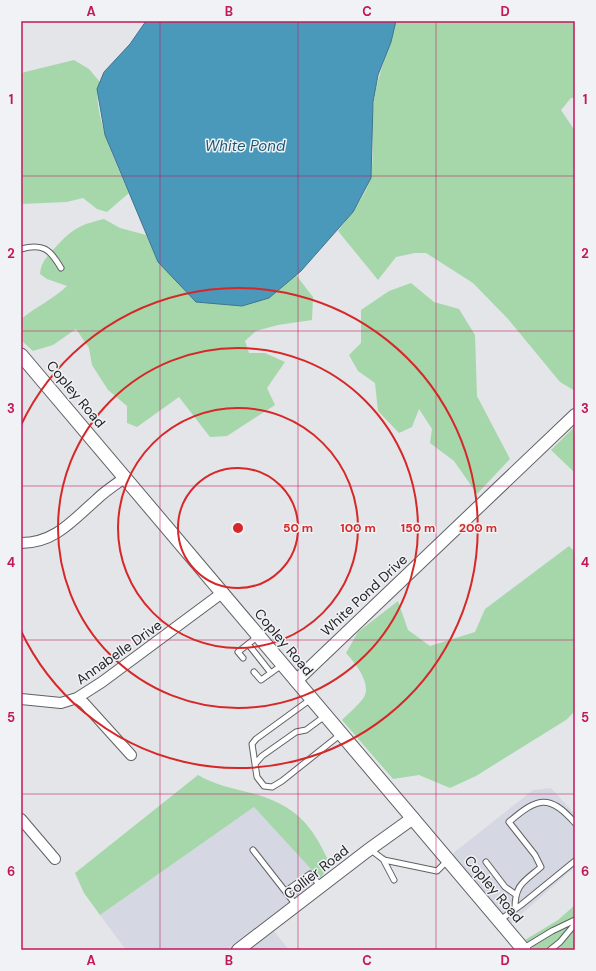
<svg xmlns="http://www.w3.org/2000/svg" width="596" height="971" viewBox="0 0 596 971" font-family="'DM Sans',sans-serif">
	<rect width="100%" height="100%" fill="#e4e5e9"/>
	<!-- built -->
	<path fill="#d5d8e3" d="M551,788L575,814V867L509,925L452,854L533,790Z
		M254,807L320,879L226,950H126L100,915Z
		M270,926L289,950H238Z"/>
	<!-- green -->
	<path fill="#a5d7ab" d="M396,21H575V98H571L561,110L575,131V391L560,382L508,319L473,283L426,253H415L396,257L378,280L338,231C348,218 368,193 371,176C375,152 370,125 374,100C378,73 390,48 396,21Z
		M74,60L89,69L100,82C89,107 118,168 129,193L107,212L97,209L83,198L67,202L21,204V73Z
		M104,219L120,228L146,235L158,262L269,298L296,275L313,297L312,320L278,325L256,331L245,341L249,353H265L285,362L267,388L275,405L227,436L210,437L179,397L137,427L127,423V406L108,390L92,365L89,348L76,329L53,345L33,351L21,340V319C36,307 53,299 67,286L47,279L40,274C41,263 45,259 53,250C71,230 78,225 104,219Z
		M411,283L434,302L459,309L475,335L477,396L510,459L477,494L454,461L430,443L432,429L419,409L412,427L399,433L378,411L375,383L358,371L349,355L361,343V310L389,291Z
		M575,426V473L551,450Z
		M569,546L575,552V711L566,720L476,776L450,788L419,775L393,779L342,720C348,714 356,707 362,700C374,686 356,664 346,653L358,632L398,601L408,630L430,646L475,632L485,609Z
		M198,775C215,785 232,788 251,793C295,805 311,823 330,864L320,879L254,807L100,915L84,893L75,873Z
		M575,905V950H534L525,940L558,920Z"/>
	<!-- water -->
	<path fill="#4a98ba" stroke="#3f758d" d="M146,21H396L391,42L378,75L373,102L371,178L353,212L301,271L269,298L242,306L196,302L158,262L105,135L97,89L104,72L130,44Z"/>
	<g fill="none" stroke-linecap="round" stroke-linejoin="round">
		<defs>
			<path id="service" d="M21,249C43,243 50,249 61,268
				M248,644L271,673
				M243,658L238,652L257,637
				M254,672L261,680L282,665
				M325,716L306,730L296,732L262,756L255,764L257,777L264,786L272,787L282,781L341,734
				M255,764L252,744L256,739L311,699
				M253,850L296,905
				M371,850L384,860L437,871L448,860
				M383,859L394,880
				M486,862L505,887L515,894
				M286,891L310,874L321,886
				M515,908C515,884 524,882 541,867L535,855L509,822C537,798 549,793 575,823
				M500,920L521,905L575,861
				M524,948L552,931L575,920
				M550,950L560,942L575,924"/>
			<path id="minor" d="M21,543C55,543 73,520 96,500C105,491 116,484 126,477
				M77,698L84,703L131,755
				M21,699L61,703L77,698L102,682L222,593
				M21,819L55,859"/>
			<path id="tertiary" d="M296,681L575,415
				M238,950L367,851L413,818"/>
			<path id="secondary" d="M21,355L524,950"/>
		</defs>
		<!-- service casing -->
		<use href="#service" stroke="#606164" stroke-width="7"/>
		<!-- minor casing -->
		<use href="#minor" stroke="#606164" stroke-width="12"/>
		<!-- tertiary casing -->
		<use href="#tertiary" stroke="#606164" stroke-width="14"/>
		<!-- secondary casing -->
		<use href="#secondary" stroke="#606164" stroke-width="15"/>
		<!-- service -->
		<use href="#service" stroke="#fff" stroke-width="5"/>
		<!-- minor -->
		<use href="#minor" stroke="#fff" stroke-width="10"/>
		<!-- tertiary -->
		<use href="#tertiary" stroke="#fff" stroke-width="12"/>
		<!-- secondary -->
		<use href="#secondary" stroke="#fff" stroke-width="13"/>
	</g>
	<!-- grid -->
	<path fill="none" stroke="#c2185b" stroke-width="1" stroke-opacity="0.55" d="M160,21V950M298,21V950M436,21V950M21,176H575M21,331H575M21,486H575M21,640H575M21,794H575"/>
	<!-- distance rings -->
	<g fill="none" stroke="#d62828" stroke-width="2">
		<circle cx="238" cy="528" r="60"/>
		<circle cx="238" cy="528" r="120"/>
		<circle cx="238" cy="528" r="180"/>
		<path d="M21 425A240 240 0 1 1 21 631"/>
	</g>
	<g text-anchor="middle" dominant-baseline="central" stroke-width="3" stroke-linejoin="round" paint-order="stroke">
		<!-- street labels -->
		<g font-size="14" fill="#242425" stroke="#f1f2f6">
			<text transform="translate(76 394) rotate(50)">Copley Road</text>
			<text transform="translate(364 595) rotate(-43)">White Pond Drive</text>
			<text transform="translate(284 642) rotate(50)">Copley Road</text>
			<text transform="translate(119 652) rotate(-35)">Annabelle Drive</text>
			<text transform="translate(316 872) rotate(-38)">Collier Road</text>
			<text transform="translate(494 889) rotate(50)">Copley Road</text>
		</g>
		<!-- water labels -->
		<g font-size="15" font-style="italic" fill="#1d5a72" stroke="#f1f2f6">
			<text x="245" y="146">White Pond</text>
		</g>
	</g>
	<circle cx="238" cy="528" r="6" fill="#d62828" stroke="#f1f2f6" stroke-width="2"/>
	<g font-size="12" text-anchor="middle" font-weight="bold" fill="#d62828" stroke="#f1f2f6" stroke-width="3" stroke-linejoin="round" paint-order="stroke">
		<text x="298" y="532">50 m</text>
		<text x="358" y="532">100 m</text>
		<text x="418" y="532">150 m</text>
		<text x="478" y="532">200 m</text>
	</g>
	<!-- border -->
	<rect width="596" height="971" fill="none" stroke="#f1f2f6" stroke-width="44"/>
	<rect x="22" y="22" width="552" height="927" fill="none" stroke="#c2185b" stroke-width="1.5"/>
	<g font-size="13" text-anchor="middle" font-weight="bold" fill="#c2185b">
		<text x="91" y="16">A</text>
		<text x="229" y="16">B</text>
		<text x="367" y="16">C</text>
		<text x="505" y="16">D</text>
		<text x="11" y="104">1</text>
		<text x="585" y="104">1</text>
		<text x="11" y="258">2</text>
		<text x="585" y="258">2</text>
		<text x="11" y="413">3</text>
		<text x="585" y="413">3</text>
		<text x="11" y="567">4</text>
		<text x="585" y="567">4</text>
		<text x="11" y="722">5</text>
		<text x="585" y="722">5</text>
		<text x="11" y="876">6</text>
		<text x="585" y="876">6</text>
		<text x="91" y="965">A</text>
		<text x="229" y="965">B</text>
		<text x="367" y="965">C</text>
		<text x="505" y="965">D</text>
	</g>
</svg>
